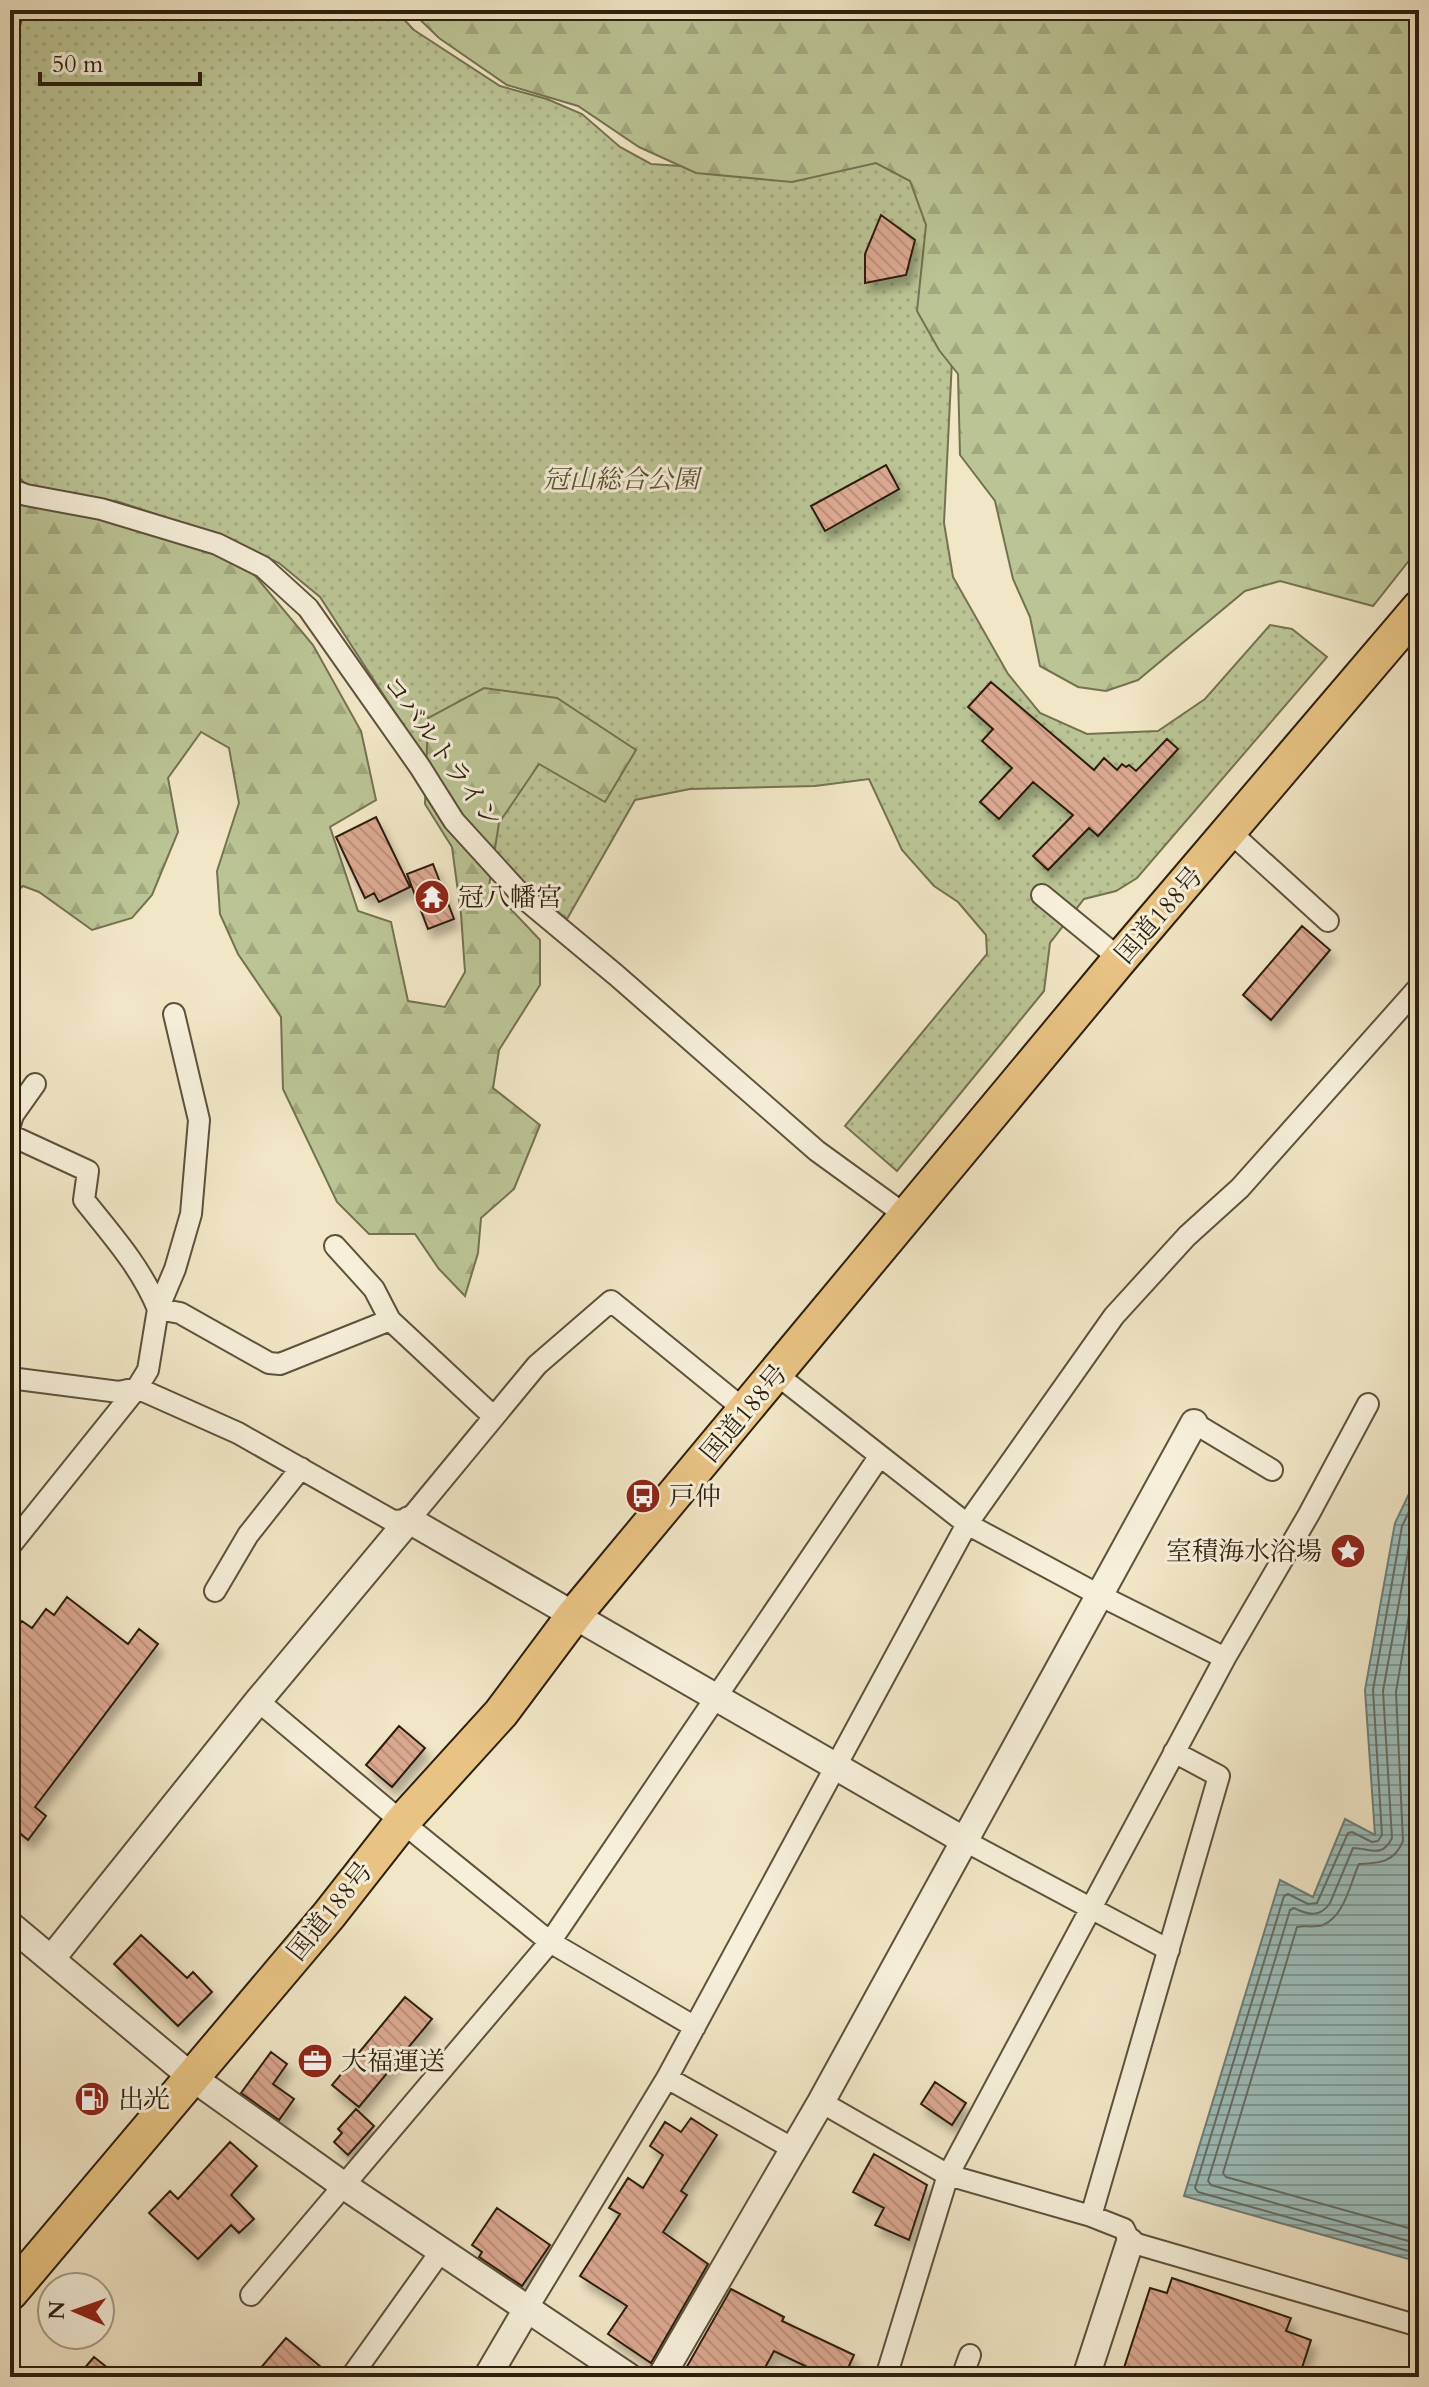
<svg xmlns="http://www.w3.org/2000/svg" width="1429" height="2387" viewBox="0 0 1429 2387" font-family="Cardo,'Noto Serif JP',serif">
	<defs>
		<pattern id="green-dots" width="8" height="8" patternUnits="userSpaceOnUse" patternTransform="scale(2)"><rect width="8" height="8" fill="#bbc494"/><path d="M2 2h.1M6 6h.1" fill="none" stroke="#a1a87e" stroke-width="1.8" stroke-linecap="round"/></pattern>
		<pattern id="forest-firs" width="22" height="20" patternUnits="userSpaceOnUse" patternTransform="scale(2)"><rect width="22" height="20" fill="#bbc494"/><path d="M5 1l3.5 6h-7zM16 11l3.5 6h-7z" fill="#a1a87e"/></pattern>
		<pattern id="water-rules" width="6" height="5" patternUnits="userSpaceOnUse" patternTransform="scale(2)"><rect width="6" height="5" fill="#9cbebb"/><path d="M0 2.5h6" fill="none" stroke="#809a96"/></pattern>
		<pattern id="building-back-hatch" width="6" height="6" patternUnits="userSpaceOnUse" patternTransform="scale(2)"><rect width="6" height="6" fill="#daa78f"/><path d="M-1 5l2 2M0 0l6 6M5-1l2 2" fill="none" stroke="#bb8f7a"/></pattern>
		<filter id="shadow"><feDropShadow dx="5" dy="9" stdDeviation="4" flood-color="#0004"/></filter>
	</defs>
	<rect width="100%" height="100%" fill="#f1e6c6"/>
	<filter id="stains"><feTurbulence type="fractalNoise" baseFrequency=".0025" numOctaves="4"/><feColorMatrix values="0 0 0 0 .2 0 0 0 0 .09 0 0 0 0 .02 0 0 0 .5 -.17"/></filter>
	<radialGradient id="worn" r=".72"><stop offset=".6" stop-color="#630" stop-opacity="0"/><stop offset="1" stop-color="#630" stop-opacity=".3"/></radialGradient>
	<!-- green -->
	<path fill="url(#green-dots)" stroke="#747251" stroke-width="2" d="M10,10H395L414,30L500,86L547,99L582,114L620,147L651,164L725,169L811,138L956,171L952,360L944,523L953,577L1008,674L1040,713L1087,734L1158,731L1205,699L1270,625L1292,629L1327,657L1137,878L1116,891L1084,899L1050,943L1044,991L897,1171L845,1126L987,954L986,935L958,902L934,886L902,850L869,779L815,786L690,789L635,800L567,919L535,894L462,816L320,597L279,563L222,536L119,502L23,484L10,479Z"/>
	<!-- forest -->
	<path fill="url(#forest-firs)" stroke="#747251" stroke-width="2" d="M410,10H1419V548L1373,606L1280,581L1245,591L1138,680L1106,691L1078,687L1040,666L1030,617L1013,579L995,501L960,455L958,374L939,350L917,311L926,225L910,181L876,163L792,182L696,173L639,147L578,106L507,85L439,38Z
		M10,467L45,506L158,531L242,560L313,645L361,731L376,800L330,827L358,911L391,922L408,1001L445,1007L465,972L461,914L452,847L425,804L428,718L484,688L557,698L636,750L605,802L539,764L499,823L489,886L540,940V985L499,1050L493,1088L540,1125L514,1189L481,1218L478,1253L465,1296L439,1269L415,1234H369L337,1202L283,1089L281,1017L238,954L220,914L217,871L239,803L229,748L201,732L168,778L178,832L152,895L132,918L92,930L39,892L23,886L10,897Z"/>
	<!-- water -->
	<path fill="url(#water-rules)" stroke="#707e76" stroke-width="2" d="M1419,1473V2262L1184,2196L1280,1880L1313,1897L1345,1819L1375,1835L1365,1690L1395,1523Z"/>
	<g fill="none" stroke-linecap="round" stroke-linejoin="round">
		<!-- shore -->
		<path stroke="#646e64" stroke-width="2" d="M1419,1492L1402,1526L1373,1690L1382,1835L1378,1841L1372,1842L1352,1832L1348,1833L1317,1903L1308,1904L1288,1894L1284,1896L1195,2188L1198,2192L1419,2254
			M1419,1515L1412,1530L1383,1691L1392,1838C1382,1859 1369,1848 1353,1848L1330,1903C1320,1918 1308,1915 1294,1908L1290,1910L1208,2181L1211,2185L1419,2244
			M1419,1556L1396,1692L1403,1841C1394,1863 1379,1863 1359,1864C1350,1883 1345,1916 1323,1925C1314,1928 1305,1925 1297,1927L1223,2173L1226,2177L1419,2231"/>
	</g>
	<!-- building -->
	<path fill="url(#building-back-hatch)" stroke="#2d1f0e" stroke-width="2" filter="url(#shadow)" d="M881,215L915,240L906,275L865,283V254Z
		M886,465L899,489L825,531L811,506Z
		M991,682L1094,770L1104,758L1117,770L1122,764L1126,767L1129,765L1136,771L1167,739L1178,749L1098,836L1089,828L1048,870L1033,856L1073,815L1033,782L999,819L980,802L1012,768L982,741L993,729L968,707Z
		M376,817L410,887L379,902L374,893L365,898L336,837Z
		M433,864L454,919L428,929L407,874Z
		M1302,926L1330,950L1271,1020L1243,995Z
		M67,1597L128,1644L139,1629L158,1644L35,1807L46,1816L28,1840L10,1825V1637L22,1621L32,1628L46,1609L54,1615Z
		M399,1726L425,1748L392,1787L366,1765Z
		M141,1935L187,1978L193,1972L212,1992L178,2026L114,1964Z
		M405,1997L432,2019L359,2107L332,2085Z
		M271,2052L287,2064L273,2084L294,2099L279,2120L241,2093Z
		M935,2082L966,2103L952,2125L921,2104Z
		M356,2109L374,2126L348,2155L334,2142L342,2133L338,2129Z
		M691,2118L717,2135L681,2191L687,2195L663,2232L708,2264L651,2363L608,2334L627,2306L580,2276L620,2214L609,2208L628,2178L643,2188L663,2155L650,2146L665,2122L681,2132Z
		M230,2142L257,2166L231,2195L254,2219L239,2233L231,2225L198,2259L149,2213L170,2191L178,2199Z
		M874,2154L927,2185L909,2240L875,2225L884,2208L853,2192Z
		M497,2208L550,2245L522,2286L479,2257L482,2252L472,2245Z
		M1172,2278L1291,2318L1286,2331L1311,2340L1299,2377H1121L1150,2288L1167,2293Z
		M731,2289L784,2317L782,2321L854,2355L844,2377H828L774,2351L760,2377H681Z
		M286,2338L333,2377H253Z
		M94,2357L119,2377H77Z"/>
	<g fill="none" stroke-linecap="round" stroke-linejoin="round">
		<defs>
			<path id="minor" d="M10,21L13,10
				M10,489L26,495L101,509L217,544L263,567L308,608L420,767L454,821L526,900L616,975L817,1151L908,1217
				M1230,832L1328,921
				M1042,895L1120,959
				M10,1125L13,1115L35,1084
				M10,1135L88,1171L84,1200C111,1234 141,1267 158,1309L180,1313L269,1363L280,1364L390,1320
				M335,1246L374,1289L390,1320L494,1417
				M776,1374L967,1524L1099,1595L1225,1658
				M10,1378L119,1392L137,1388L238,1433L393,1521L409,1520L537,1365L611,1301L746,1411
				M1194,1423L1272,1470
				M10,1546L137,1388L148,1370L158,1309L175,1269L191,1214L199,1120L174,1014
				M215,1591L248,1535L301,1468
				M258,1701L402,1822L550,1942L695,2027
				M965,1841L1169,1950
				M667,2078L792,2148
				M821,2102L948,2175L1091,2216L1124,2229L1130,2242L1419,2326
				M1091,2216L1219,1776L1174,1752
				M251,2295L550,1942L879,1457
				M527,2309L667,2078L967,1524L1114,1316L1187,1236L1240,1188L1419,987
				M351,2377L441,2251
				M886,2377L948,2175L1225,1658L1309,1514L1368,1404
				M962,2377L970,2355"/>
			<path id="tertiary" d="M10,1925L193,2078L343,2185L629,2377
				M52,1958L258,1701L409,1520L965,1841
				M487,2377L527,2309
				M661,2377L821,2102L1194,1423
				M1086,2377L1130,2242"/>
			<path id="trunk" d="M10,2293L329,1915L402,1822L501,1713L575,1614L1120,959L1419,608"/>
		</defs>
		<!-- minor casing -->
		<use href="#minor" stroke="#5e513c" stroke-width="24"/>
		<!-- tertiary casing -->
		<use href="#tertiary" stroke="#5e513c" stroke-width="30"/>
		<!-- trunk casing -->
		<use href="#trunk" stroke="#2d1f0e" stroke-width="38"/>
		<!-- minor -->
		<use href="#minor" stroke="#f6efda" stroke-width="20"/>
		<!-- tertiary -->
		<use href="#tertiary" stroke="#f6efda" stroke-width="26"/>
		<!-- trunk -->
		<use href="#trunk" stroke="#e8c383" stroke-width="34"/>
	</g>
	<!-- icons -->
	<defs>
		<symbol id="temple-disc" viewBox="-11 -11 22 22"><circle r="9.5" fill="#8f2418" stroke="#f6efda"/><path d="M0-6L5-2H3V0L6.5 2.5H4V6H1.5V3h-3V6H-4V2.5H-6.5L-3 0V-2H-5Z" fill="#fff"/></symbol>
		<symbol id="bus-disc" viewBox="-11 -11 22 22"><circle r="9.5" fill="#8f2418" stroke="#f6efda"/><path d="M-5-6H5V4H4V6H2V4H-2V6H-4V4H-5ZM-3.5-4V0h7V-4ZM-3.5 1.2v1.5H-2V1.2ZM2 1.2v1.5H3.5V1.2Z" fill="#fff"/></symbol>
		<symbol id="sight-disc" viewBox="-11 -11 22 22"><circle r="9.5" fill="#8f2418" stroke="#f6efda"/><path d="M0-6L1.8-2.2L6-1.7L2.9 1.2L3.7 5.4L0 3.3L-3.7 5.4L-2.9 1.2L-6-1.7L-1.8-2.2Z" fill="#fff"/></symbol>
		<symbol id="office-disc" viewBox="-11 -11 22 22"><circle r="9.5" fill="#8f2418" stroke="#f6efda"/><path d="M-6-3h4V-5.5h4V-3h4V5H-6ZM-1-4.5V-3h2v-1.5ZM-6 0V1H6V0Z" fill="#fff"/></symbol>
		<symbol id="fuel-disc" viewBox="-11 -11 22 22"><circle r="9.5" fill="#8f2418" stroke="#f6efda"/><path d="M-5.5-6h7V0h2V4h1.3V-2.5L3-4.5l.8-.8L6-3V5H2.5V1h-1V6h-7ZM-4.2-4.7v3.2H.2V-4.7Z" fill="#fff"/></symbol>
	</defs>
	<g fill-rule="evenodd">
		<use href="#temple-disc" x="412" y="877" width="40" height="40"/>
		<use href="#bus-disc" x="623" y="1476" width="40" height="40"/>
		<use href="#sight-disc" x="1328" y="1531" width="40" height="40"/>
		<use href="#office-disc" x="295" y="2041" width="40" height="40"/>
		<use href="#fuel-disc" x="72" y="2079" width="40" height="40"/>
	</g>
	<g text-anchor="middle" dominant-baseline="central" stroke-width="6" stroke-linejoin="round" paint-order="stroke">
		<!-- park labels -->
		<g font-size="26" font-style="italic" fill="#585136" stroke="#f6efda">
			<text x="621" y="479">冠山総合公園</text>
		</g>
		<!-- street labels -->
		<g font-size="26" fill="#2d1f0e" stroke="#f6efda">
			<text transform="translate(442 752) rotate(54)">コバルトライン</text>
			<text transform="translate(1159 915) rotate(-49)">国道188号</text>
			<text transform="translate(744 1413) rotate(-50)">国道188号</text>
			<text transform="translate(330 1911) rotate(-51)">国道188号</text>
		</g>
		<!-- poi labels -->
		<g font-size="26" fill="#2d1f0e" stroke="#f6efda" text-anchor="start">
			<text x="458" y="897">冠八幡宮</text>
			<text x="669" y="1496">戸仲</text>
			<text x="1322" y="1551" text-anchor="end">室積海水浴場</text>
			<text x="341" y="2061">大福運送</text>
			<text x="118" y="2099">出光</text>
		</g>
	</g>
	<!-- margin -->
	<rect width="1429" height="2387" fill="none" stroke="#f1e6c6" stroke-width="40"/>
	<rect x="12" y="12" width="1405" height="2363" fill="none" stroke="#2d1f0e" stroke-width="4"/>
	<rect x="20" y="20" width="1389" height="2347" fill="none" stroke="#2d1f0e" stroke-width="2"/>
	<!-- north arrow -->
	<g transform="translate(76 2311) rotate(272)"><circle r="38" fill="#f6efda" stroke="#a69c88" stroke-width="2"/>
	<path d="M0-6L14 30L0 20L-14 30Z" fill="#8f2418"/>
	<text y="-12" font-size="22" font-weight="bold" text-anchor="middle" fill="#2d1f0e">N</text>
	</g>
	<!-- scale -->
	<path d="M40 72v12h160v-12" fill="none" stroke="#2d1f0e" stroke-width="4"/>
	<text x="52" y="72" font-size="24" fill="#2d1f0e" stroke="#f6efda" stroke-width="6" paint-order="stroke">50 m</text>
	<rect width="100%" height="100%" filter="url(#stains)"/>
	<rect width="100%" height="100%" fill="url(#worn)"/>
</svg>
